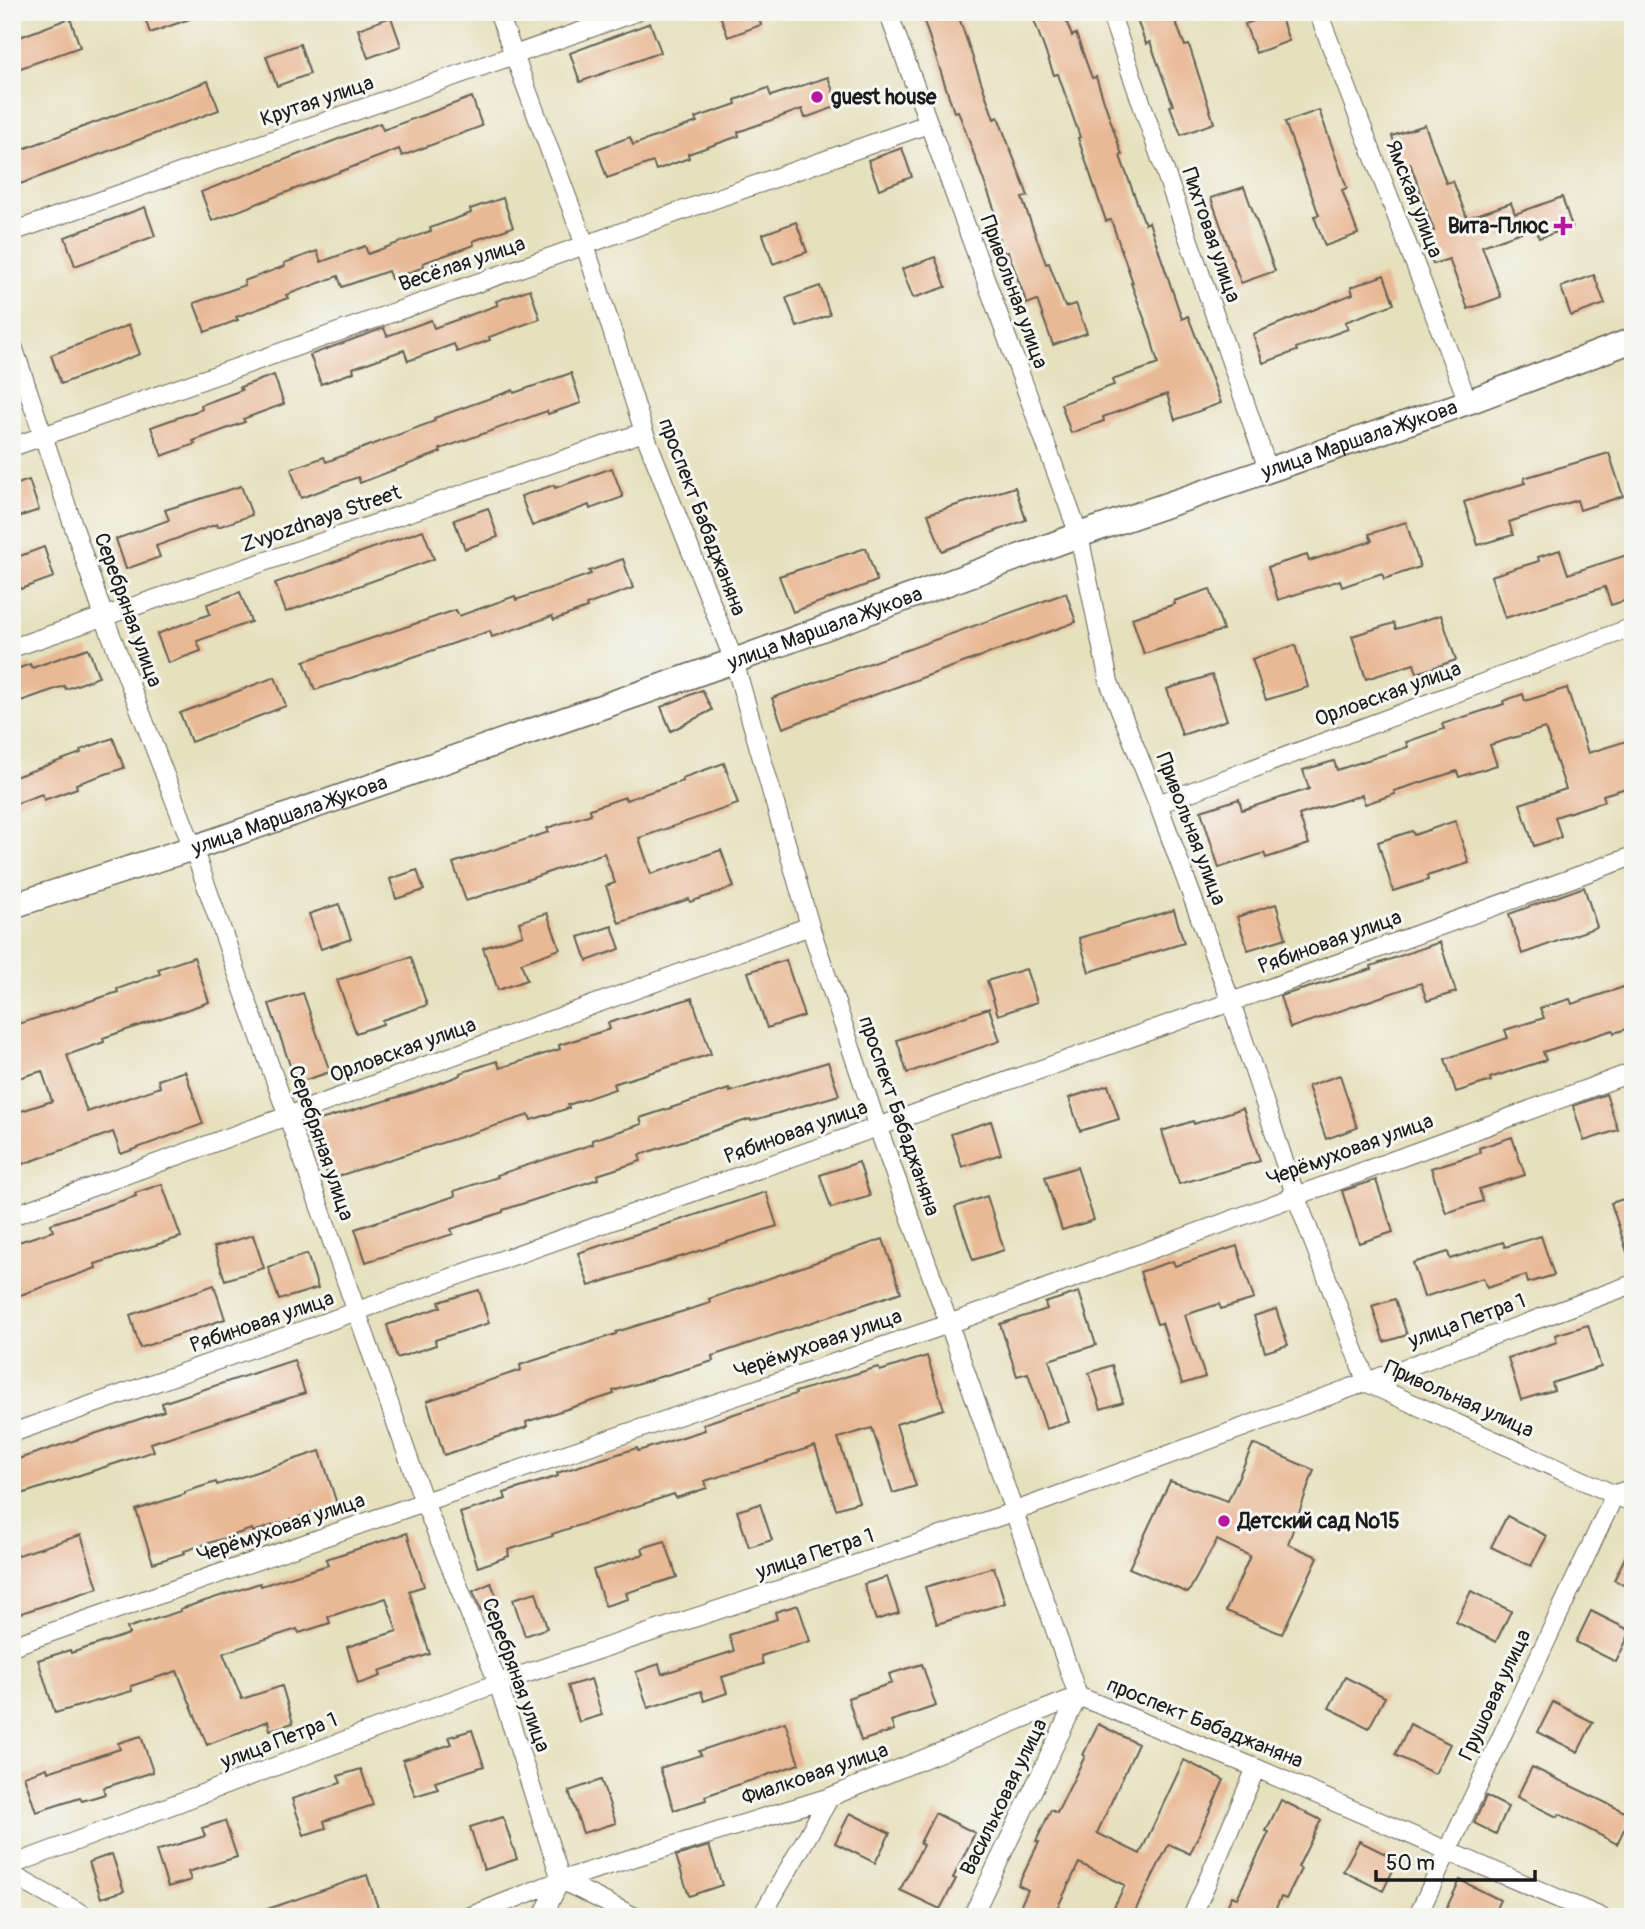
<svg xmlns="http://www.w3.org/2000/svg" width="1645" height="1929" viewBox="0 0 1645 1929" font-family="Pangolin,sans-serif">
	<rect width="100%" height="100%" fill="#f6f6f2"/>
	<filter id="ink" filterUnits="userSpaceOnUse"><feTurbulence type="fractalNoise" baseFrequency=".0143" numOctaves="2"/><feDisplacementMap in="SourceGraphic" scale="14" xChannelSelector="R" yChannelSelector="G"/><feConvolveMatrix kernelMatrix="1 2 1 2 8 2 1 2 1" color-interpolation-filters="sRGB"/></filter>
	<filter id="wash" filterUnits="userSpaceOnUse"><feTurbulence type="fractalNoise" baseFrequency=".00686" numOctaves="4" result="noise"/><feDisplacementMap in="SourceGraphic" scale="28" xChannelSelector="R" yChannelSelector="G"/><feGaussianBlur stdDeviation="1.57" result="paint"/><feColorMatrix in="noise" values="0 0 0 0 0 0 0 0 0 0 0 0 0 0 0 0 0 1.4 0 .05"/><feComposite in="paint" operator="in"/></filter>
	<g filter="url(#wash)">
		<rect width="100%" height="100%" fill="#e7e0bd"/>
		<g id="blocks">
			<!-- building -->
			<path fill="#e9b894" d="M143,12H201V15L150,33Z
				M719,12H757L761,25L728,37Z
				M921,12H957L994,119L998,117L1028,196L1022,198L1046,264L1049,263L1065,307L1076,304L1087,333L1053,345L1037,300L1027,304L1008,252L1004,253L994,224L999,222L958,111L954,112Z
				M1031,12H1063L1072,36L1076,34L1092,78L1096,77L1122,155L1120,156L1145,224L1149,222L1182,319L1188,316L1221,403L1175,420L1167,394L1103,417L1104,421L1071,433L1061,404L1114,385L1112,380L1158,364L1150,334L1131,283H1133L1111,220L1106,221L1078,138L1080,137L1058,74L1054,75Z
				M1134,12H1172L1185,46L1189,45L1214,123L1181,135L1170,106L1173,105L1150,42L1146,44Z
				M1279,12L1289,41L1256,53L1245,24Z
				M391,17L401,46L368,58L358,29Z
				M70,18L80,47L12,71V40Z
				M650,23L661,52L580,82L570,53Z
				M300,44L310,74L277,86L266,56Z
				M828,77L838,106L805,118L802,109L738,132L739,136L688,154L689,158L656,170L653,162L607,178L597,149L630,137L633,145L697,122L695,118L736,104L735,100L768,88L771,96Z
				M208,81L219,110L12,187V153Z
				M472,97L482,126L402,156L399,149L212,221L201,192L380,123L383,130Z
				M1319,110L1347,188L1342,190L1358,234L1325,246L1314,216L1319,215L1285,122Z
				M1425,125L1446,183L1453,181L1467,218L1511,203L1515,214L1562,197L1572,227L1539,238L1535,227L1482,246L1501,297L1468,309L1449,259L1433,264L1423,235L1434,231L1410,163L1402,166L1392,136Z
				M902,148L912,177L879,189L868,160Z
				M1244,187L1275,271L1241,283L1211,198Z
				M503,198L513,227L473,241L474,245L423,263L424,267L391,279L388,271L342,287L338,276L286,295L288,298L236,317L238,320L205,332L194,303L245,285L244,281L285,266L284,263L317,251L321,262L365,246L368,254L431,231L430,228L471,213L470,209Z
				M145,207L155,236L75,266L65,237Z
				M796,222L807,252L773,264L763,234Z
				M935,257L946,287L913,298L902,269Z
				M1384,275L1394,304L1345,322L1348,329L1296,348L1297,351L1263,363L1253,334L1353,294L1351,287Z
				M1594,275L1605,304L1571,316L1561,287Z
				M820,286L830,315L797,327L786,298Z
				M530,289L540,319L489,337L490,340L457,352L454,344L408,361L404,350L353,368L354,372L321,384L310,355L384,328L387,336L431,320L434,328L498,305L496,301Z
				M129,325L140,354L61,384L51,355Z
				M571,373L581,403L548,414L547,411L440,449L441,452L360,483L358,477L301,498L291,469L324,457L326,462L435,421L434,418L513,390L514,393Z
				M274,375L284,404L243,419L245,422L193,441L195,444L162,456L151,427L202,409L201,405L242,390L240,387Z
				M1609,453L1623,496L1580,510L1577,500L1509,522L1513,535L1478,545L1464,502L1525,483L1524,478Z
				M612,468L623,497L590,509L589,505L532,526L521,496L554,485L555,488Z
				M29,480L39,510L12,519V486Z
				M241,486L252,515L218,527L217,524L156,546L160,557L126,569L116,539L169,520L165,510Z
				M1015,487L1026,520L942,551L928,514Z
				M488,508L498,537L465,549L454,520Z
				M1406,522L1420,567L1384,579L1382,573L1342,587L1340,580L1278,600L1268,567L1307,555L1309,561L1372,541L1369,534Z
				M423,530L434,559L286,612L275,583Z
				M44,547L54,577L21,589L12,565V559Z
				M866,548L877,581L793,612L779,576Z
				M1560,550L1568,574L1633,553V598L1611,605L1605,587L1505,618L1491,576L1539,561L1538,557Z
				M623,559L633,588L586,605L587,608L554,620L552,616L492,637L490,631L315,690L304,661L456,610L459,616L515,596L516,600L591,574L589,571Z
				M1210,589L1223,630L1144,654L1132,618L1175,604L1174,601Z
				M240,592L251,622L197,641L201,651L168,663L157,634L210,614L207,604Z
				M1066,593L1076,622L783,728L772,698Z
				M1441,615L1456,660L1417,673L1414,664L1366,679L1352,636L1394,623L1396,629Z
				M1295,645L1308,687L1266,700L1252,659Z
				M88,648L99,677L66,689L64,686L12,704V671L30,664L32,668Z
				M1212,675L1227,720L1182,735L1167,689Z
				M275,677L286,706L191,742L180,713Z
				M1567,688L1588,753L1633,739V786L1603,795L1605,801L1555,817L1561,837L1534,846L1520,804L1566,789L1545,728L1490,745L1497,765L1459,777L1457,771L1394,791L1395,794L1365,804L1362,795L1299,815L1309,844L1266,858L1264,853L1219,868L1201,811L1239,799L1242,810L1309,789L1303,770L1334,761L1337,770L1408,747L1406,742L1444,729L1442,724L1504,704L1503,701L1523,694L1525,701Z
				M702,690L712,710L671,731L661,707Z
				M113,738L124,768L76,784L77,788L44,800L42,794L12,805V778L81,753L80,750Z
				M724,763L738,804L639,838L651,874L721,850L734,887L690,902L689,899L619,923L606,886L615,883L604,853L466,901L453,863L549,832L547,828L591,814L590,809L625,797L626,800L683,781L682,778Z
				M1455,821L1469,863L1427,876L1428,880L1393,891L1378,842L1412,831L1414,835Z
				M417,870L424,890L396,899L390,879Z
				M1584,887L1597,927L1522,954L1509,914Z
				M339,904L351,939L321,949L309,914Z
				M1276,904L1286,938L1248,950L1237,917Z
				M1174,910L1184,943L1089,972L1079,938Z
				M547,913L560,949L521,963L527,980L498,990L483,948L523,935L519,922Z
				M612,926L620,949L587,961L579,937Z
				M1440,942L1456,992L1427,1001L1421,983L1290,1028L1280,996L1372,969L1371,966Z
				M194,957L209,1002L103,1038L104,1042L67,1055L87,1112L160,1087L158,1080L185,1071L203,1124L121,1154L113,1132L12,1168V1114L52,1101L42,1071L12,1080V1026L118,992L117,989L160,974L158,969Z
				M411,957L427,1005L382,1020L383,1024L356,1033L337,980Z
				M786,960L804,1016L767,1028L748,972Z
				M1026,969L1037,1002L998,1015L987,981Z
				M1633,984V1027L1614,1033L1613,1030L1543,1052L1546,1060L1490,1078L1491,1081L1456,1092L1445,1059L1508,1038L1505,1030L1544,1018L1540,1008L1570,999L1572,1004Z
				M303,993L330,1072L296,1083L269,1004Z
				M692,998L711,1054L613,1084L615,1089L568,1105L569,1108L531,1120L529,1115L329,1179L310,1123L415,1092L456,1077L460,1075V1073L497,1061L500,1068L560,1049L559,1045L610,1029L608,1023Z
				M989,1008L1000,1041L907,1073L897,1040Z
				M828,1062L839,1095L751,1121L750,1119L639,1155L641,1161L597,1175L598,1179L503,1210V1212L451,1229L453,1234L366,1262L355,1229L455,1196L454,1191L498,1177L497,1175L593,1144L592,1140L642,1124L640,1118L729,1089L730,1092Z
				M1340,1075L1357,1128L1326,1139L1308,1086Z
				M1108,1085L1119,1119L1080,1131L1069,1098Z
				M1606,1094L1618,1130L1584,1141L1573,1106Z
				M1243,1108L1260,1161L1179,1184L1162,1131L1193,1121L1194,1124Z
				M991,1121L1001,1154L962,1167L951,1134Z
				M1512,1137L1525,1175L1479,1189L1483,1201L1446,1213L1431,1168L1480,1153L1479,1148Z
				M859,1162L870,1196L831,1208L820,1175Z
				M1077,1167L1094,1220L1062,1230L1045,1177Z
				M1376,1180L1393,1232L1359,1243L1342,1191Z
				M162,1184L181,1237L95,1264L96,1268L12,1298V1244L53,1231L51,1224L136,1196L135,1193Z
				M766,1192L777,1226L589,1286L578,1253Z
				M987,1196L1004,1250L973,1260L955,1207Z
				M1633,1196V1258H1629L1611,1203Z
				M253,1235L264,1268L225,1280L214,1247Z
				M1541,1236L1554,1275L1528,1283L1526,1275L1487,1288L1483,1278L1424,1297L1413,1263L1448,1252L1450,1259L1503,1242L1505,1247Z
				M883,1239L901,1292L712,1356L713,1361L613,1391L614,1394L526,1422L527,1427L444,1455L427,1401L521,1370L520,1365L616,1334V1332L710,1303L709,1299Z
				M1237,1246L1254,1299L1221,1309L1219,1304L1185,1315L1205,1377L1182,1384L1162,1323L1157,1324L1140,1272L1173,1261L1175,1266Z
				M307,1254L318,1288L279,1300L268,1267Z
				M214,1285L225,1319L140,1348L130,1315Z
				M479,1290L489,1323L435,1340L436,1345L397,1358L387,1325L441,1307L439,1302Z
				M1079,1292L1096,1345L1049,1360L1069,1422L1046,1429L1028,1373L1017,1376L1000,1324L1047,1309L1045,1303Z
				M1395,1299L1407,1335L1384,1342L1372,1306Z
				M1276,1309L1288,1345L1265,1352L1254,1316Z
				M1588,1325L1601,1367L1552,1383L1554,1390L1521,1400L1508,1358L1557,1342L1555,1335Z
				M927,1356L944,1409L896,1424L916,1486L893,1493L872,1428L838,1438L859,1502L836,1509L815,1446L705,1481L707,1488L676,1498L674,1494L552,1534L553,1536L508,1550L509,1556L478,1567L460,1513L506,1499L504,1493L558,1476L557,1473L637,1448L638,1451L705,1430L703,1424L796,1394L795,1392L878,1367L880,1371Z
				M294,1360L305,1393L151,1443L154,1451L12,1497V1461L164,1411L162,1403Z
				M1112,1365L1123,1402L1101,1409L1089,1373Z
				M1253,1444L1314,1470L1288,1544L1318,1557L1282,1634L1226,1611L1250,1556L1217,1540L1188,1593L1129,1568L1170,1481L1228,1501Z
				M320,1451L337,1504L253,1532L252,1529L184,1551L185,1553L153,1563L136,1510L185,1494V1492L216,1482L217,1485Z
				M760,1504L772,1540L749,1547L737,1511Z
				M1507,1516L1547,1536L1531,1566L1491,1547Z
				M407,1533L424,1586L409,1591L430,1654L379,1671L381,1676L358,1684L347,1647L397,1631L386,1598L328,1617L330,1623L299,1633L297,1629L223,1653L242,1699L282,1686L293,1723L270,1730L268,1721L207,1745L177,1671L131,1686L132,1691L55,1713L38,1660L70,1650L71,1653L129,1634L127,1628L181,1611L180,1609L260,1583L261,1586L328,1565L326,1559Z
				M81,1535L98,1588L12,1616V1557Z
				M665,1541L677,1577L626,1593L628,1599L605,1606L593,1570L644,1554L642,1548Z
				M1633,1541V1590L1614,1580Z
				M994,1567L1005,1603L937,1624L925,1587Z
				M887,1577L899,1613L876,1620L864,1584Z
				M491,1583L499,1602L481,1611L473,1591Z
				M1471,1591L1511,1611L1496,1642L1456,1622Z
				M536,1592L547,1628L525,1636L513,1599Z
				M798,1605L810,1641L761,1656L763,1664L722,1677L727,1693L704,1701L701,1691L648,1708L636,1672L659,1664L662,1674L734,1651L729,1635L777,1619L775,1612Z
				M1591,1611L1631,1631L1616,1662L1576,1642Z
				M922,1664L936,1706L891,1721L894,1730L861,1741L848,1698L892,1683L889,1674Z
				M1345,1677L1385,1697L1369,1728L1329,1708Z
				M591,1679L602,1715L579,1722L568,1686Z
				M1553,1702L1593,1722L1578,1752L1538,1732Z
				M785,1722L799,1764L705,1796L706,1800L674,1810L660,1768L701,1755L699,1751Z
				M1098,1724L1138,1744L1097,1833L1140,1854L1184,1760L1224,1780L1190,1854L1169,1844L1132,1917H1109L1125,1885L1079,1863L1053,1917H1015L1028,1890L1018,1885L1039,1842L1036,1841L1051,1810L1057,1813L1085,1756L1083,1755Z
				M1410,1724L1450,1744L1435,1774L1395,1755Z
				M472,1730L484,1766L435,1782L438,1789L415,1796L403,1760L452,1744L449,1737Z
				M141,1736L153,1772L103,1788L105,1794L82,1801L80,1798L36,1812L24,1776L47,1768L48,1772L120,1749L118,1743Z
				M1532,1767L1631,1815L1617,1844L1559,1814L1557,1817L1517,1797Z
				M361,1769L373,1805L324,1821L326,1828L304,1835L292,1799L341,1783L338,1776Z
				M601,1780L616,1823L583,1833L569,1791Z
				M1486,1796L1508,1807L1496,1834L1474,1823Z
				M1281,1800L1321,1820L1298,1867L1301,1869L1286,1899L1281,1897L1272,1917H1222L1232,1896L1237,1898L1269,1832L1266,1831Z
				M850,1813L890,1833L875,1863L835,1843Z
				M935,1813L975,1833L953,1878L956,1879L940,1909L900,1890L923,1845L920,1843Z
				M503,1817L517,1859L484,1870L470,1827Z
				M225,1821L237,1857L188,1872L191,1880L168,1887L156,1851L205,1836L202,1828Z
				M1359,1841L1398,1860L1383,1891L1343,1871Z
				M709,1846L722,1885L689,1896L676,1856Z
				M112,1854L124,1891L101,1898L89,1862Z
				M367,1875L381,1917H254L253,1914Z
				M1460,1880L1500,1900L1492,1917H1457L1445,1911Z"/>
		</g>
	</g>
	<g filter="url(#ink)">
		<use href="#blocks" fill-opacity="0" stroke="#636154" stroke-width="2"/>
		<g fill="none" stroke-linecap="round" stroke-linejoin="round">
			<defs>
				<path id="street" d="M498,12L585,245L644,432L734,661L810,926L878,1128L949,1324L1078,1696L1256,1768L1601,1917
					M888,12L1079,535L1109,682L1158,804L1231,1002L1295,1194L1367,1383L1633,1503
					M1110,12L1269,472
					M1318,12L1468,402
					M12,232L636,12
					M12,343L104,617L193,848L424,1502L498,1683L561,1880L635,1917
					M12,447L928,124
					M12,648L644,432
					M1158,804L1633,627
					M12,1216L810,926
					M12,1433L1231,1002L1633,856
					M12,1646L424,1502L949,1324L1633,1072
					M12,1865L498,1683L1013,1512L1633,1284
					M12,1875L88,1917
					M468,1917L561,1880L830,1797L1078,1696
					M542,1917L561,1880
					M761,1917L830,1797
					M972,1917L1078,1696
					M1192,1917L1256,1768
					M1417,1917L1615,1494L1633,1488"/>
				<g id="secondary">
					<path id="s1" d="M12,906L193,848L734,661L1079,535L1468,402L1633,340"/>
				</g>
			</defs>
			<!-- street casing -->
			<use href="#street" stroke="#636154" stroke-width="20"/>
			<!-- secondary casing -->
			<use href="#secondary" stroke="#636154" stroke-width="27"/>
			<!-- street -->
			<use href="#street" stroke="#fff" stroke-width="18"/>
			<!-- secondary -->
			<use href="#secondary" stroke="#fff" stroke-width="24"/>
		</g>
	</g>
	<!-- markers -->
	<g fill="#b5179e" stroke="#f6f6f2" stroke-width="2.5">
		<circle cx="817" cy="97" r="7"/>
		<path d="M1559.5 215.5h7v7h7v7h-7v7h-7v-7h-7v-7h7z"/>
		<circle cx="1224" cy="1521" r="7"/>
	</g>
	<g text-anchor="middle" dominant-baseline="central" stroke-width="6" stroke-linejoin="round" paint-order="stroke">
		<!-- poi labels -->
		<g font-size="21" font-weight="bold" fill="#1c1c1c" stroke="#f6f6f2" text-anchor="start">
			<text x="831" y="97">guest house</text>
			<text x="1549" y="226" text-anchor="end">Вита-Плюс</text>
			<text x="1238" y="1521">Детский сад №15</text>
		</g>
		<!-- street labels -->
		<g font-size="21" fill="#1c1c1c" stroke="#f6f6f2">
			<text transform="translate(317 101) rotate(-19)">Крутая улица</text>
			<text transform="translate(1414 199) rotate(69)">Ямская улица</text>
			<text transform="translate(1211 235) rotate(71)">Пихтовая улица</text>
			<text transform="translate(462 264) rotate(-19)">Весёлая улица</text>
			<text transform="translate(1014 292) rotate(70)">Привольная улица</text>
			<text stroke="none"><textPath href="#s1" startOffset="1426">улица Маршала Жукова</textPath></text>
			<text transform="translate(702 517) rotate(69)">проспект Бабаджаняна</text>
			<text transform="translate(321 519) rotate(-19)">Zvyozdnaya Street</text>
			<text transform="translate(128 610) rotate(70)">Серебряная улица</text>
			<text stroke="none"><textPath href="#s1" startOffset="859">улица Маршала Жукова</textPath></text>
			<text transform="translate(1388 694) rotate(-20)">Орловская улица</text>
			<text stroke="none"><textPath href="#s1" startOffset="292">улица Маршала Жукова</textPath></text>
			<text transform="translate(1191 829) rotate(69)">Привольная улица</text>
			<text transform="translate(1330 942) rotate(-20)">Рябиновая улица</text>
			<text transform="translate(403 1050) rotate(-20)">Орловская улица</text>
			<text transform="translate(899 1116) rotate(71)">проспект Бабаджаняна</text>
			<text transform="translate(796 1132) rotate(-20)">Рябиновая улица</text>
			<text transform="translate(321 1143) rotate(71)">Серебряная улица</text>
			<text transform="translate(1350 1150) rotate(-20)">Черёмуховая улица</text>
			<text transform="translate(1467 1321) rotate(-20)">улица Петра 1</text>
			<text transform="translate(262 1322) rotate(-19)">Рябиновая улица</text>
			<text transform="translate(818 1344) rotate(-19)">Черёмуховая улица</text>
			<text transform="translate(1459 1399) rotate(24)">Привольная улица</text>
			<text transform="translate(281 1528) rotate(-19)">Черёмуховая улица</text>
			<text transform="translate(815 1554) rotate(-18)">улица Петра 1</text>
			<text transform="translate(516 1675) rotate(70)">Серебряная улица</text>
			<text transform="translate(1495 1695) rotate(-65)">Грушовая улица</text>
			<text transform="translate(1205 1723) rotate(22)">проспект Бабаджаняна</text>
			<text transform="translate(279 1741) rotate(-21)">улица Петра 1</text>
			<text transform="translate(815 1774) rotate(-19)">Фиалковая улица</text>
			<text transform="translate(1004 1797) rotate(-64)">Васильковая улица</text>
		</g>
	</g>
	<!-- margin -->
	<rect width="1645" height="1929" fill="none" stroke="#f6f6f2" stroke-width="42"/>
	<!-- scale -->
	<path d="M1376 1870v10h159v-10" fill="none" stroke="#1c1c1c" stroke-width="3.5"/>
	<text x="1386" y="1870" font-size="21" fill="#1c1c1c" stroke="#f6f6f2" stroke-width="5" paint-order="stroke">50 m</text>
</svg>
